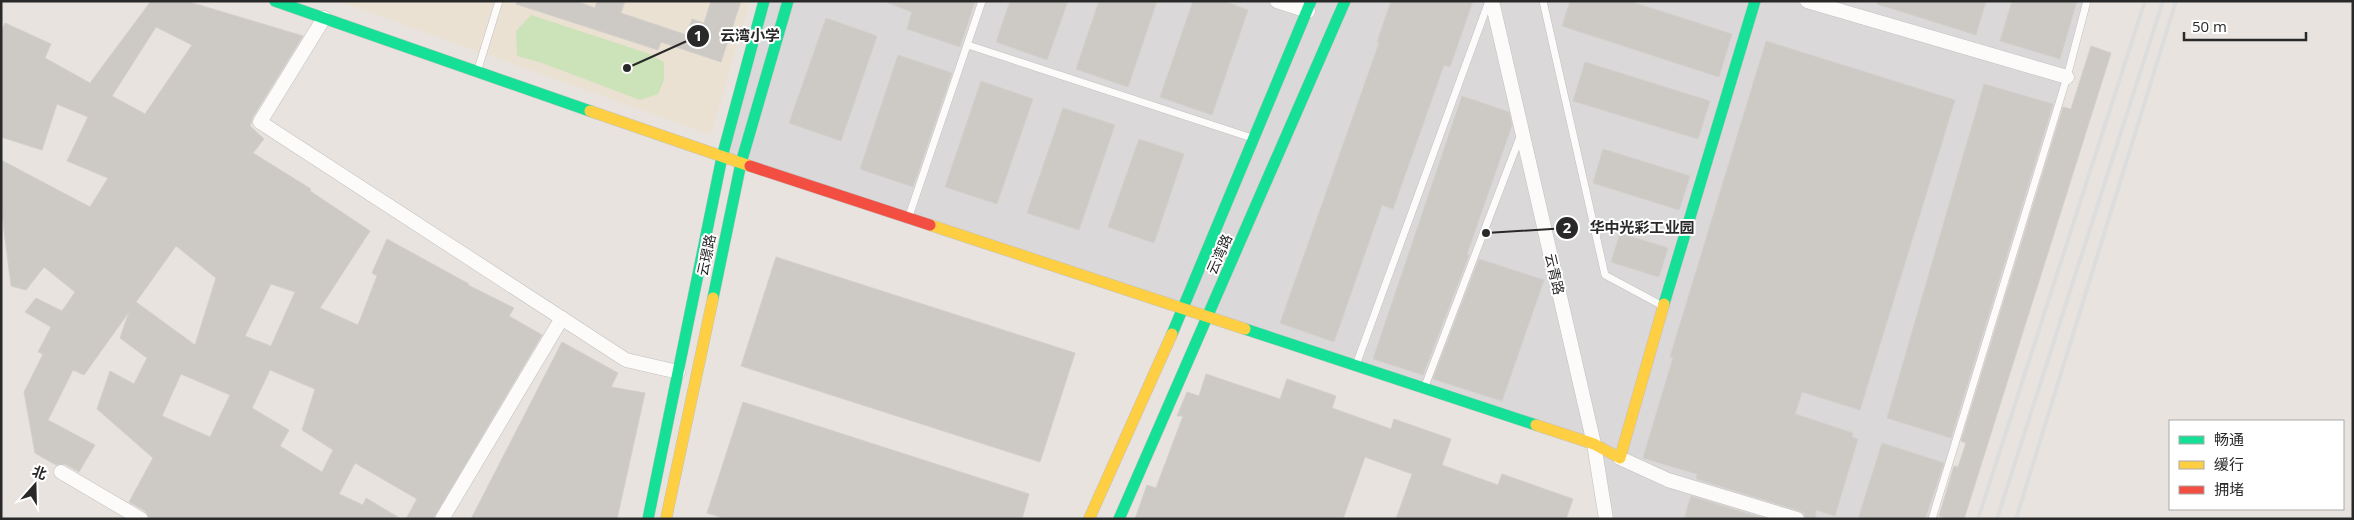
<svg xmlns="http://www.w3.org/2000/svg" width="2354" height="520" viewBox="0 0 2354 520" font-family="'Open Sans','Noto Sans SC',sans-serif">
	<rect width="100%" height="100%" fill="#e8e3de"/>
	<!-- industrial -->
	<path fill="#dbd8da" d="M764,1H2087L1932,519H1606L1594,444L722,157Z"/>
	<!-- education -->
	<path fill="#ebe1d3" d="M337,1H750L711,135Z"/>
	<!-- green -->
	<path fill="#cce2b8" d="M531,15L647,53L664,62V80L658,94L640,100L542,63L517,56L516,31Z"/>
	<!-- building -->
	<path fill="#cdc9c5" stroke="#d3cfcb" fill-rule="evenodd" d="M151,1H186L303,36L253,117L250,126L264,139L253,153L311,189L310,191L370,231L320,308L358,325L377,276L372,273L387,239L469,284L468,285L514,308L509,316L542,335L433,519H406L417,499L355,463L339,494L363,505L366,498L401,519H150L145,511L129,502L153,458L97,409L110,371L134,384L147,358L120,338L129,312L84,375L73,370L48,420L95,445L79,472L65,464L56,465L35,453L24,392L43,354L38,352L51,327L25,312L36,298L62,311L75,292L44,267L26,290L11,286L1,206V160L90,207L108,178L67,161L88,117L57,104L42,150L1,137V31L5,23L51,44L45,58L90,83ZM156,27L192,45L145,114L112,96ZM176,246L216,278L195,345L136,302ZM271,284L295,292L271,346L245,336ZM270,370L315,389L302,430L333,450L322,472L280,446L289,430L252,408ZM181,374L230,395L210,437L162,416Z
		M517,1H576L595,8L597,1H625L621,13L687,35L692,19L704,23L711,1H741L721,62L661,42L658,50L516,4Z
		M888,1H975L960,47L907,29L912,12L888,3Z
		M1010,1H1068L1047,60L996,42Z
		M1099,1H1157L1128,87L1076,69Z
		M1193,1H1224L1248,10L1212,115L1160,97Z
		M1391,1H1473L1450,67L1444,65L1393,209L1382,205L1334,342L1280,323L1379,43L1377,42Z
		M1570,1H1629L1732,34L1719,77L1562,26Z
		M1878,1H1986L1976,35L1877,4Z
		M2012,1H2077L2060,59L2000,41Z
		M826,18L877,36L841,141L789,123Z
		M1766,41L1955,100L1860,410L1802,392L1795,414L1853,433L1852,437L1858,439L1835,516L1816,510L1815,519H1806L1804,513L1800,511L1696,479L1697,474L1643,458L1673,358L1670,357Z
		M2091,46L2111,53L1964,519H1949L1939,516L1954,466L1958,467L1966,443L1961,441L2063,107L2071,109Z
		M898,55L952,73L913,187L860,169Z
		M1585,62L1710,101L1698,139L1573,101Z
		M981,81L1033,99L997,204L945,187Z
		M1984,84L2053,104L1951,438L1887,418Z
		M1462,96L1509,112L1512,125L1467,254L1469,255L1423,375L1373,359Z
		M1063,108L1115,125L1079,230L1027,213Z
		M1139,139L1184,154L1154,243L1108,227Z
		M1603,149L1690,176L1679,210L1593,183Z
		M1620,233L1668,248L1659,277L1611,262Z
		M776,257L1075,353L1040,462L741,366Z
		M1479,259L1544,280L1502,401L1433,379Z
		M562,342L618,373L611,387L645,393L617,519H471Z
		M1206,374L1280,399L1287,379L1336,396L1332,408L1391,429L1394,419L1451,439L1442,465L1498,485L1502,474L1573,499L1566,519H1396L1412,474L1365,457L1343,519H1135L1147,485L1156,488L1183,416H1177L1187,392L1199,396Z
		M743,402L1029,494L1022,519H726L707,513Z
		M1882,443L1944,463L1925,519H1858Z
		M1691,496L1766,519H1684Z"/>
	<g fill="none" stroke-linecap="round" stroke-linejoin="round">
		<defs>
			<path id="lane" d="M1543,1L1605,275L1661,305
				M968,45L1252,138
				M478,69L499,1
				M909,216L982,1
				M1356,365L1489,1
				M1425,386L1520,137
				M1932,519L2067,77L2087,1"/>
			<path id="street" d="M1277,1L1308,11
				M1492,1L1594,444L1606,519
				M1807,1L2067,77
				M324,18L260,122L626,360L678,372
				M1620,458L1668,480L1797,519
				M61,472L141,519
				M442,519L562,318"/>
			<path id="fast" d="M275,1L590,111
				M713,298L741,163L788,1
				M1664,304L1755,1
				M1245,329L1536,425
				M1172,334L1311,1
				M648,519L722,157L764,1
				M1119,519L1345,1"/>
			<path id="slow" d="M590,111L750,166
				M930,225L1245,329
				M1536,425L1594,444L1620,458L1664,304
				M666,519L713,298
				M1089,519L1172,334"/>
			<path id="jam" d="M750,166L930,225"/>
		</defs>
		<!-- lane casing -->
		<use href="#lane" stroke="#c1c0c0" stroke-width="8"/>
		<!-- street casing -->
		<use href="#street" stroke="#c1c0c0" stroke-width="15"/>
		<!-- fast casing -->
		<use href="#fast" stroke="#c1c0c0" stroke-width="12"/>
		<!-- slow casing -->
		<use href="#slow" stroke="#c1c0c0" stroke-width="12"/>
		<!-- jam casing -->
		<use href="#jam" stroke="#c1c0c0" stroke-width="12"/>
		<!-- lane -->
		<use href="#lane" stroke="#fcfbfa" stroke-width="7"/>
		<!-- street -->
		<use href="#street" stroke="#fcfbfa" stroke-width="14"/>
		<!-- fast -->
		<use href="#fast" stroke="#16e098" stroke-width="11"/>
		<!-- slow -->
		<use href="#slow" stroke="#ffcf43" stroke-width="11"/>
		<!-- jam -->
		<use href="#jam" stroke="#f24e42" stroke-width="11"/>
		<!-- rail -->
		<path stroke="#ddddde" stroke-width="4" d="M1978,519L2145,1
			M1997,519L2163,1
			M2016,519L2176,1"/>
	</g>
	<g text-anchor="middle" dominant-baseline="central" stroke-width="4" stroke-linejoin="round" paint-order="stroke">
		<!-- street labels -->
		<g font-size="14" fill="#292929" stroke="#fff">
			<text transform="translate(1219 254) rotate(-66)">云湾路</text>
			<text transform="translate(706 255) rotate(-78)">云璟路</text>
			<text transform="translate(1555 274) rotate(77)">云青路</text>
		</g>
	</g>
	<!-- callouts -->
	<path fill="none" stroke="#292929" stroke-width="2" d="M627 68L698 36M1486 233L1567 228"/>
	<g fill="#292929" stroke="#fff" stroke-width="2">
		<circle cx="627" cy="68" r="5"/>
		<circle cx="1486" cy="233" r="5"/>
		<circle cx="698" cy="36" r="12"/>
		<circle cx="1567" cy="228" r="12"/>
	</g>
	<g font-size="15" text-anchor="middle" font-weight="bold" fill="#fff">
		<text x="698" y="41">1</text>
		<text x="1567" y="233">2</text>
	</g>
	<g font-size="15" text-anchor="middle" font-weight="bold" fill="#292929" stroke="#fff" stroke-width="4" stroke-linejoin="round" paint-order="stroke">
		<text x="750" y="41">云湾小学</text>
		<text x="1642" y="233">华中光彩工业园</text>
	</g>
	<!-- border -->
	<rect width="2354" height="520" fill="none" stroke="#292929" stroke-width="5"/>
	<!-- legend -->
	<rect x="2169" y="420" width="175" height="90" fill="#ffffff" stroke="#a9a9a9"/>
	<rect x="2179" y="436" width="25" height="8" fill="#16e098" stroke="#a9a9a9"/>
	<text x="2214" y="445" font-size="15" fill="#292929">畅通</text>
	<rect x="2179" y="461" width="25" height="8" fill="#ffcf43" stroke="#a9a9a9"/>
	<text x="2214" y="470" font-size="15" fill="#292929">缓行</text>
	<rect x="2179" y="486" width="25" height="8" fill="#f24e42" stroke="#a9a9a9"/>
	<text x="2214" y="495" font-size="15" fill="#292929">拥堵</text>
	<!-- north arrow -->
	<g transform="translate(35 485) rotate(20)" stroke="#ffffff" stroke-width="4" paint-order="stroke">
	<path d="M0-4L9 19L0 12L-9 19Z" fill="#292929"/>
	<text y="-8" font-size="14" font-weight="bold" text-anchor="middle" fill="#292929">北</text>
	</g>
	<!-- scale -->
	<path d="M2184 32v8h122v-8" fill="none" stroke="#292929" stroke-width="2.5"/>
	<text x="2192" y="32" font-size="15" fill="#292929" stroke="#ffffff" stroke-width="4" paint-order="stroke">50 m</text>
</svg>
